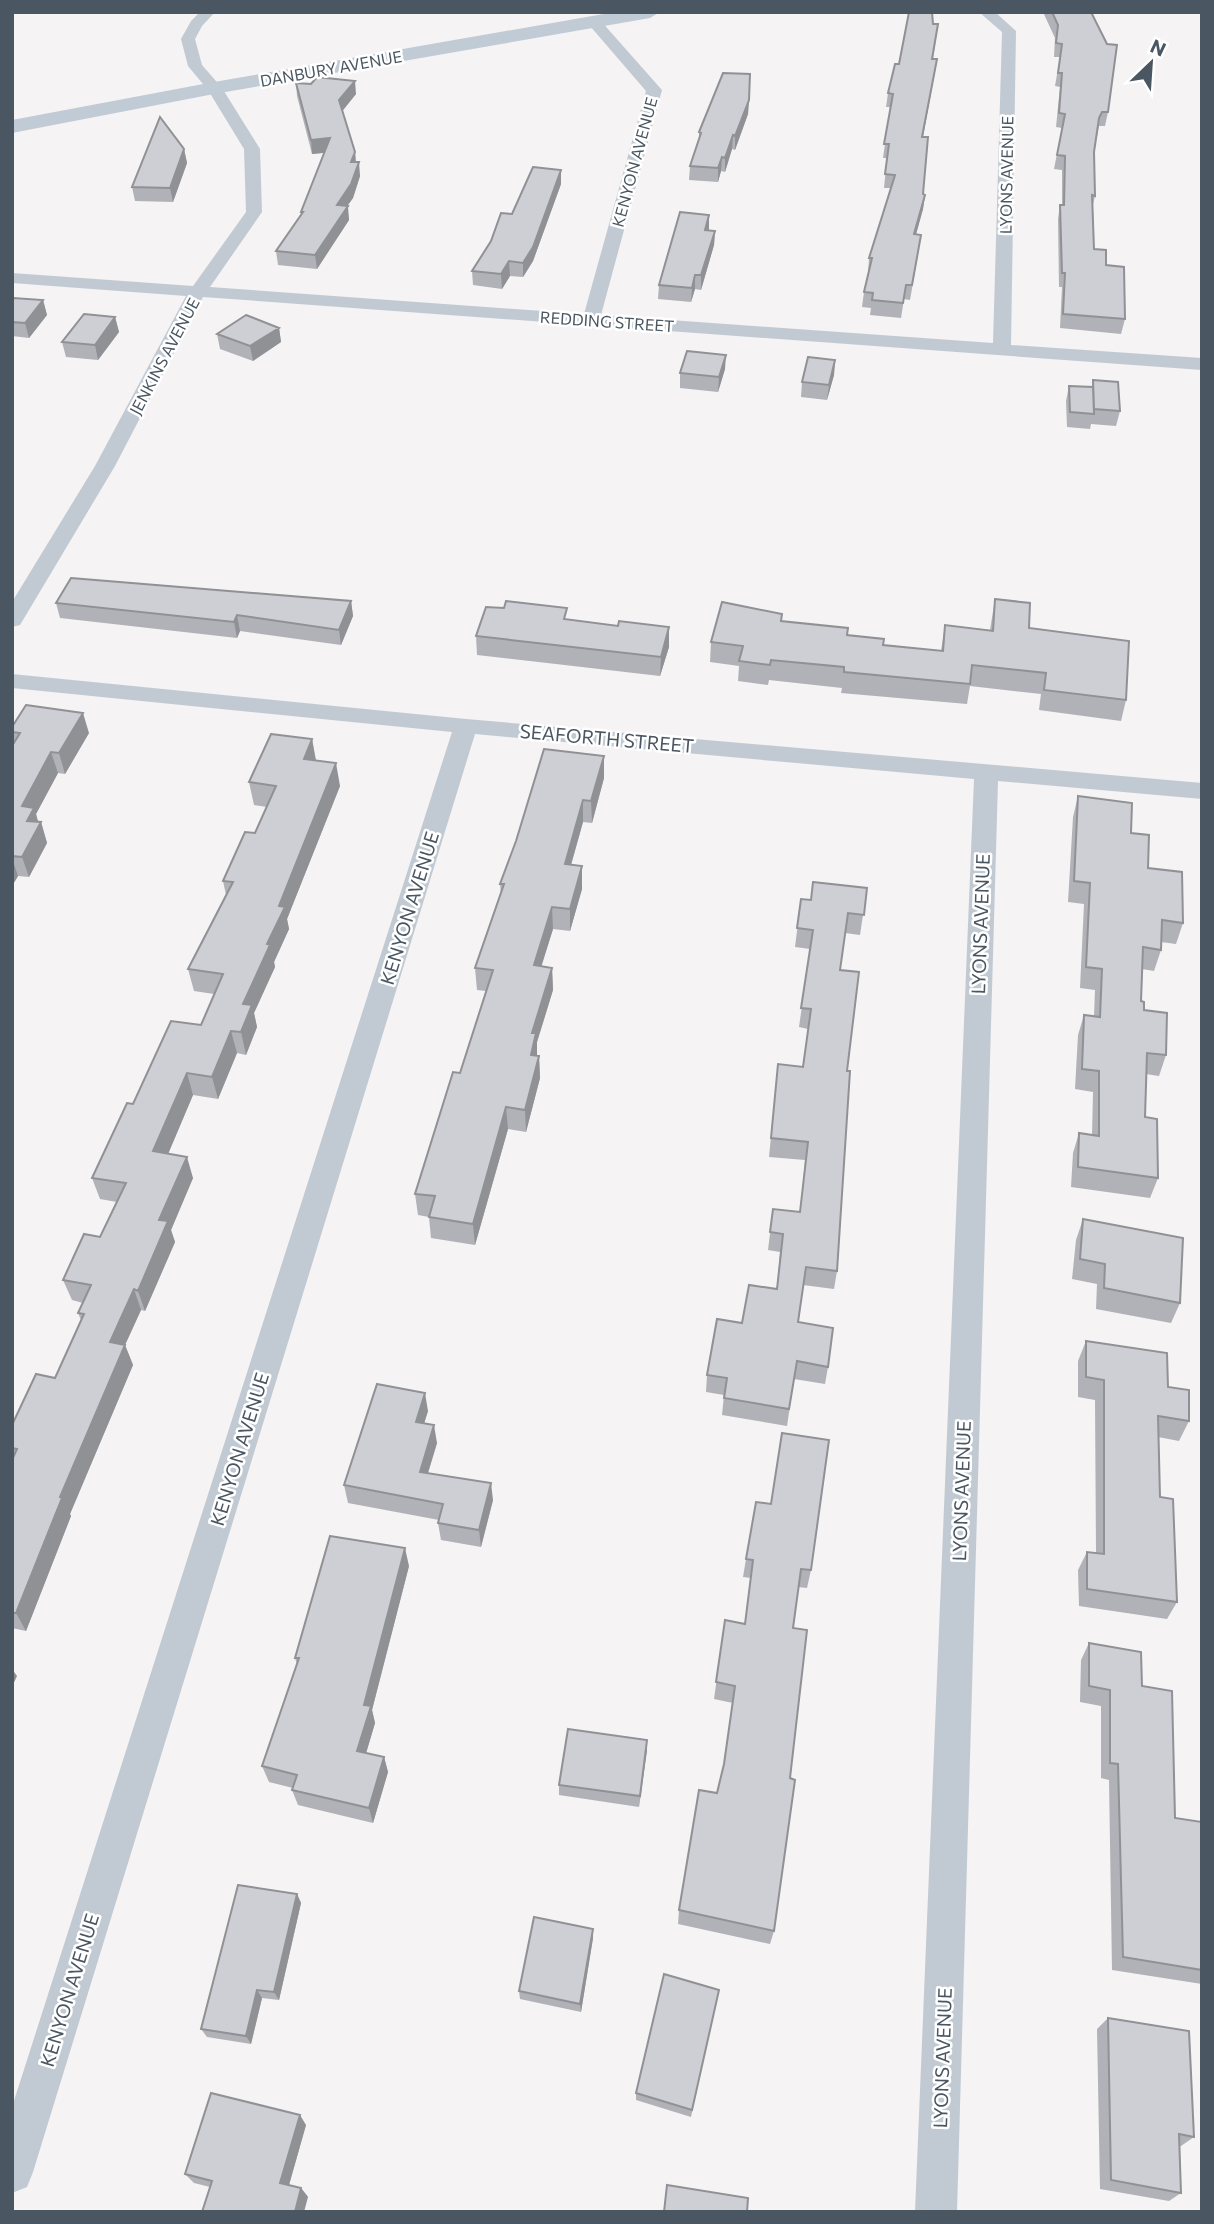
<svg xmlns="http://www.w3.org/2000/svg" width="1214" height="2224" viewBox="0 0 1214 2224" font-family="Commissioner,sans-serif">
	<rect width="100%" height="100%" fill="#f5f3f3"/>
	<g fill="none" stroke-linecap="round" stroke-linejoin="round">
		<!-- street -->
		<path fill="#c1cad2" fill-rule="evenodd" d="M200,12H215L202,26L195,39L202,65L222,88L260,149L262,212L210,287L584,314L646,91L590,26L588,23L595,19L600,20L662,90L601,315L993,343L1002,32L979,12H995L1016,31L1011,345L1202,358V370L203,297L115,466L23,620L20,625L12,627V602L95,466L186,296L12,283V273L193,286L246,212L244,149L208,90L188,66L181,39L191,21Z
			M12,674L466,719L1202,783V799L998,781L957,2212H915L974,779L475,734L33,2172L27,2187L12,2193V2107L452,732L12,688Z"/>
		<!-- secondary -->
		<path fill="#c1cbd6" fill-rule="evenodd" d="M615,12H660L650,18L214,94L12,133V120L214,82Z"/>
	</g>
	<!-- wall -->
	<path fill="#b0b2b7" d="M1043,12H1091L1108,112L1105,126H1099L1094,152L1095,196L1093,205L1094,249L1106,265L1125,319L1121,334L1060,328L1062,287H1059L1058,219L1060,205H1062V170L1054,169L1062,128L1056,127L1060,87L1055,86L1060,57H1054L1055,38Z
		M933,24H938L933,59H937L923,137V194L925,195L923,209L916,234L919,249L910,300L904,299L901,318L870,315L871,308L862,307L864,292L868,273L869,258L891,188H884L887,158H883L890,107H886L888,93Z
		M750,74L748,114L735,150L732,149L725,172L721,171L718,182L689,180L690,166L699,140V132Z
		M296,83L356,94L342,111L355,152L356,162L360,176L353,198L347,206L349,220L317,269L278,265L276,251L301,215V212L324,153L312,154L297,96Z
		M184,149L187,163L173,202L135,201L132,187Z
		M561,184L533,261L523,277L510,276L502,289L473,285L472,271L512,214Z
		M709,230L715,231L714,245L701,290L695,289L691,302L658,299L659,285Z
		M12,298L43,300L47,315L29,338L12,336Z
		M115,317L119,332L98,360L66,357L62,342Z
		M279,328L281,342L253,361L220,349L217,334Z
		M835,360L834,375L827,400L801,397L802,382Z
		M725,369L718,392L680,388V373Z
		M1093,380L1120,411L1116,426L1091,424L1090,429L1067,427L1066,401L1069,386L1092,387Z
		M995,599L1029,628L1126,700L1121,721L1039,710L1041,694L970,686L967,704L841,693L842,688L769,680L768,685L738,681L739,666L710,662L711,642L782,621L847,635L883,645L941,651L945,625L990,630Z
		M351,601L353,616L341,645L240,631L237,638L60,618L56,603Z
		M567,619L618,626L669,627V647L660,676L477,655L476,636Z
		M12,727L89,733L65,774L58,773L36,814L38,822H41L47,843L29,877L18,876L12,886V746L13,744L12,740Z
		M312,739L316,760L340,786L287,919L289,929L274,962L275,967L254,1013L257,1027L246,1055L237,1053L218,1099L193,1095L168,1154L193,1178L171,1230L175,1242L145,1311L141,1310L125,1345L133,1365L70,1514L71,1516L26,1631L12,1628V1425L55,1378L81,1320L78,1313L83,1303L72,1300L63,1280L100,1237L117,1202L100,1199L92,1178L133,1104L201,1025L214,994L194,991L188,969L226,895L223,881L255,833L267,807L254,805L249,782Z
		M604,778L592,823L583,822L571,865L582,889L570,931L553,929L541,966L552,968L553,990L537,1042V1056H539L540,1078L526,1132L508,1129L475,1245L431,1238L429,1217L418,1215L415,1194L460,1073L486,991L477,990L475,968L501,894L500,884Z
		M1078,796L1131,833L1148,868L1183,923L1176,944L1161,942V950L1154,971L1142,969L1141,1001L1144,1010L1166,1055L1159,1076L1146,1074L1145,1117L1158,1178L1150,1198L1071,1187L1073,1153L1079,1133L1092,1135L1093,1092L1075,1089L1078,1035L1084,1015L1094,1016L1095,990L1080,988L1084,904L1068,902L1073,817Z
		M867,888L860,935L845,933L840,970L847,1071L837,1271L834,1289L803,1285L798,1322L828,1367L825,1384L794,1379L787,1426L722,1415L724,1395L706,1392L707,1375L742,1323L777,1289L780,1252L768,1250L773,1209L800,1212L805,1160L769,1157L778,1064L803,1067L808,1029L799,1027L810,949L795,947L801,899L811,900Z
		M1083,1219L1180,1303L1171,1323L1096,1309L1097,1284L1072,1279L1076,1240Z
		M1086,1341L1168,1387L1189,1421L1179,1441L1158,1437L1160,1497L1177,1602L1167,1619L1079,1606L1078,1570L1087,1552L1096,1553L1095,1400L1078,1397V1361Z
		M428,1411L424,1423L437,1443L428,1473L493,1500L481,1547L441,1540L438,1523L439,1520L348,1503L344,1485Z
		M746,1559L811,1570L807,1588L798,1587L793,1628L790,1778L774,1931L770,1944L678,1924L679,1910L717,1793L724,1764L733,1703L714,1699L725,1620L745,1624L751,1578L743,1577Z
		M409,1566L372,1710L375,1723L366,1753L384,1757L388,1772L373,1823L298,1805L292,1790L293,1788L269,1782L262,1766L297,1664L295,1658Z
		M1089,1643L1142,1686L1175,1818L1202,1822V1984L1112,1970L1109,1780L1101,1778V1706L1080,1702L1081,1660Z
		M647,1740L639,1807L559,1795V1785Z
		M297,1894L301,1903L279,2000L262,1998L251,2044L207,2037L201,2029Z
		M593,1929V1938L581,2012L520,1999L519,1991Z
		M719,1990L691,2117L636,2100V2093Z
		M1108,2018L1194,2137L1181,2146H1180L1181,2193L1169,2201L1100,2189L1097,2029Z
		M306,2125L289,2185L301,2188L308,2197L210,2187L194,2183L185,2174Z"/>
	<!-- shaded-wall -->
	<path fill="#909195" d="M937,59L935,72L920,151L922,137Z
		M355,81L356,94L340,114L339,100Z
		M749,100L748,114L735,150V136Z
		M733,135L732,149L725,172V158Z
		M330,138L331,152L312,154L311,140Z
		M184,149L187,163L173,202L170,188Z
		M355,152L356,166L351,162Z
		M722,157L721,171L718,182V168Z
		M359,162L360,176L353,198L338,219L337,205Z
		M561,170V184L533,261L523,277V263Z
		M925,195L923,209L912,249L914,234Z
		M348,206L349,220L317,269L315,255Z
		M709,215V229L704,244L705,230Z
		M715,231L714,245L701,290V275Z
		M509,261L510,276L502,289L501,274Z
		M695,275V289L691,302L692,288Z
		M43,300L47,315L29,338L25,323Z
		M115,317L119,332L98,360L95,345Z
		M279,328L281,342L253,361L250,346Z
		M726,355L725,369L718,392L719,377Z
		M835,360L834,375L827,400L829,385Z
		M351,601L353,616L341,645L339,630Z
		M237,615L240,631L237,638L234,622Z
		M669,627V647L660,676L661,657Z
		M83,713L89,733L65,774L59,753Z
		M312,739L316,762L304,759Z
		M51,752L58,773L36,814L39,825L41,822L47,843L29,877L22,857V806Z
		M604,756V778L592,823L591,801Z
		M336,763L340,786L287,919L289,929L274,962L275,967L254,1013L257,1027L246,1055L241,1032L243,1004L267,944L279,906Z
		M583,800V822L565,886V864Z
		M12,858L18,876L12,886Z
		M582,866V889L570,931V909Z
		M552,907L553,929L535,987L534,965Z
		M552,968L553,990L537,1042V1055H531L532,1033Z
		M231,1031L237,1053L218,1099L212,1077Z
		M539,1056L540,1078L526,1132L525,1110Z
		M187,1073L193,1095L160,1173L153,1151Z
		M506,1107L508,1129L475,1245L473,1224Z
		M187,1157L193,1178L171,1230L175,1242L145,1311L138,1291L159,1220Z
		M134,1289L141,1310L125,1345L133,1365L70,1514L71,1516L26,1631L16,1613L60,1497L110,1342Z
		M425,1393L428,1411L419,1440L416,1422Z
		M434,1425L437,1443L423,1489L420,1472Z
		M491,1483L493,1500L481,1547L479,1530Z
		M405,1548L409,1566L372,1710L375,1723L362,1767L357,1751L364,1705Z
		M12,1669L17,1676L12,1687Z
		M647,1740V1751L639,1807L640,1796Z
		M384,1757L388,1772L373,1823L369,1808Z
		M297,1894L301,1903L279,2000L274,1992Z
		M593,1929V1938L581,2012L580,2004Z
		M257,1990L262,1998L251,2044L246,2036Z
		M300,2115L306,2125L287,2192L280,2183Z
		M301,2188L308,2197L304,2212H295Z"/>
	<!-- building -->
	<path fill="#cdcfd5" stroke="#909195" stroke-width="2" d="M909,12H932L933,24H938L932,59H937L922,137H928L923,194L925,195L914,234L921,235L912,285H906L903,303L872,300L873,293L864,292L872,258H869L895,175L885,174L889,144H884L893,94L888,93L895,64H899Z
		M1052,12H1091L1107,44L1117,45L1108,112H1102L1099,118L1094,152L1095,196L1092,195L1094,249L1106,250V265L1124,267L1125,319L1063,314L1065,273H1062L1060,205H1064L1065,156L1057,155L1065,114L1059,113L1062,73H1058L1062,44L1056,43L1058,25Z
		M723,73L750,74L749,100L735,136L733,135L725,158L722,157L718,168L690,166L701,133L699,132Z
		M317,77L355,81L339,100L355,152L351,162H359L351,184L337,205L348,206L315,255L276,251L303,212H301L330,138L311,140L296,83L311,84Z
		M160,117L184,149L170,188L132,187Z
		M533,167L561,170L533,247L523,263L509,261L501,274L472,271L491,241L501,213L512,214Z
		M680,212L709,215L705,230L715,231L701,275H695L692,288L659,285Z
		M12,298H13L43,300L25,323L12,322Z
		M84,314L115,317L95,345L62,342Z
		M246,315L279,328L250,346L217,334Z
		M687,351L726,355L719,377L680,373Z
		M808,357L835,360L829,385L802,382Z
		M1093,380L1118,382L1120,411L1094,409Z
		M1069,386L1093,387L1094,414L1070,412Z
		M71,578L351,601L339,630L237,615L234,622L56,603Z
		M995,599L1030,603L1029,628L1129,641L1126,700L1044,690L1046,673L972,665L970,684L844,672V667L771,660L770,665L739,661L743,646L711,642L722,602L782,614L781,621L848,628L847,635L884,639L883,645L943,651L945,625L993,631Z
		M506,601L567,608L564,619L618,626L619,621L669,627L661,657L476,636L486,607L504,608Z
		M26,705L83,713L59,753L51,752L22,806L34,808L27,821L41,822L22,857L12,856V746L20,733L12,732V727Z
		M271,734L312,739L304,759L336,763L279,906L285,907L267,944L270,945L243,1004L252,1005L241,1032L231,1031L212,1077L187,1073L153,1151L187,1157L159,1220L168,1221L138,1291L134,1289L110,1342L125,1345L60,1497L62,1498L16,1613H12V1460L17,1449L12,1448V1425L36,1374L55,1378L84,1314L78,1313L91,1285L63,1280L84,1234L100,1237L126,1183L92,1178L127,1103L133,1104L171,1021L201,1025L223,974L188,969L233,882L223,881L245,832L255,833L276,786L249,782Z
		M544,749L604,756L591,801L583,800L565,864L582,866L570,909L552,907L534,965L552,968L532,1033H536L531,1055L539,1056L525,1110L506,1107L473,1224L429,1217L435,1196L415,1194L453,1072L460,1073L493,970L475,968L504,884H500L516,841Z
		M1078,796L1132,803L1131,833L1149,835L1148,868L1182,872L1183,923L1162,920L1161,950L1143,947L1141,1001L1144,1002V1010L1167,1013L1166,1055L1147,1053L1145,1117L1157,1119L1158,1178L1078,1167L1079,1133L1099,1136V1071L1082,1069L1084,1015L1100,1017L1102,969L1086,967L1090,883L1074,881Z
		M813,882L867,888L864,915L848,913L840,970L859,972L847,1071H850L837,1271L806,1267L798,1322L833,1328L828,1367L797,1361L789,1409L724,1398L727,1378L707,1375L717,1319L742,1323L749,1285L777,1289L783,1234L770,1232L773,1209L800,1212L808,1142L771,1138L778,1064L803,1067L811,1009L801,1008L813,930L797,928L801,899L811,900Z
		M1083,1219L1183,1238L1180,1303L1104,1288L1105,1264L1080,1259Z
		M1086,1341L1167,1353L1168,1387L1189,1390V1421L1158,1416L1160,1497L1173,1499L1177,1602L1087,1589V1552L1104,1554V1380L1086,1377Z
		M377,1384L425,1393L416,1422L434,1425L420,1472L491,1483L479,1530L438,1523L443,1504L344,1485Z
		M782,1433L829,1440L811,1570L801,1569L793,1628L807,1630L790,1778L795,1780L774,1931L679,1910L699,1790L717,1793L724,1764L735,1686L716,1682L725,1620L745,1624L753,1560L746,1559L756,1502L771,1504Z
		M330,1536L405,1548L364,1705L371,1706L357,1751L384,1757L369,1808L292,1790L297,1775L262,1766L299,1658H295Z
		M1089,1643L1141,1652L1142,1686L1172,1691L1175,1818L1202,1822V1970L1123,1957L1118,1764L1110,1763V1690L1089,1686Z
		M568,1729L647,1740L640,1796L559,1785Z
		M238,1885L297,1894L274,1992L257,1990L246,2036L201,2029Z
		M534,1917L593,1929L580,2004L519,1991Z
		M664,1974L719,1990L692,2110L636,2093Z
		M1108,2018L1189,2031L1194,2137L1179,2134L1181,2193L1111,2180Z
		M211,2093L300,2115L280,2183L301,2188L295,2212H202L212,2181L185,2174Z
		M667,2185L748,2198L747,2212H664Z"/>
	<g text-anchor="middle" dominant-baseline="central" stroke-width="5" stroke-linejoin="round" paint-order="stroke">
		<!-- far-street labels -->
		<g font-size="16" fill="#4a5661" stroke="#fff">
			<text transform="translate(331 68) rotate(-10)">DANBURY AVENUE</text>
			<text transform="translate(634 162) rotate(-75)">KENYON AVENUE</text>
			<text transform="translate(1006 175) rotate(-89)">LYONS AVENUE</text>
			<text transform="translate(607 321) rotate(4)">REDDING STREET</text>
			<text transform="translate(164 356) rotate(-62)">JENKINS AVENUE</text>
		</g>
		<!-- street labels -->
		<g font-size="19" fill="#4a5661" stroke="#fff">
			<text transform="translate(607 738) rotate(5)">SEAFORTH STREET</text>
			<text transform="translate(409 908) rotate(-73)">KENYON AVENUE</text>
			<text transform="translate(980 924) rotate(-88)">LYONS AVENUE</text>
			<text transform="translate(239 1449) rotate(-73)">KENYON AVENUE</text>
			<text transform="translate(961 1491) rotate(-88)">LYONS AVENUE</text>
			<text transform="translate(69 1990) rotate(-73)">KENYON AVENUE</text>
			<text transform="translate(942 2058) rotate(-88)">LYONS AVENUE</text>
		</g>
	</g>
	<!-- border -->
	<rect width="1214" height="2224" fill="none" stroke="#4a5661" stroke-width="28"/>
	<!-- north arrow -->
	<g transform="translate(1151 63) rotate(25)" stroke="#ffffff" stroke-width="5" paint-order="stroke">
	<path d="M0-5L12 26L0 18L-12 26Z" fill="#4a5661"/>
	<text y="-10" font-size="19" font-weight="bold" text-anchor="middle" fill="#4a5661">N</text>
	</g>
</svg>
